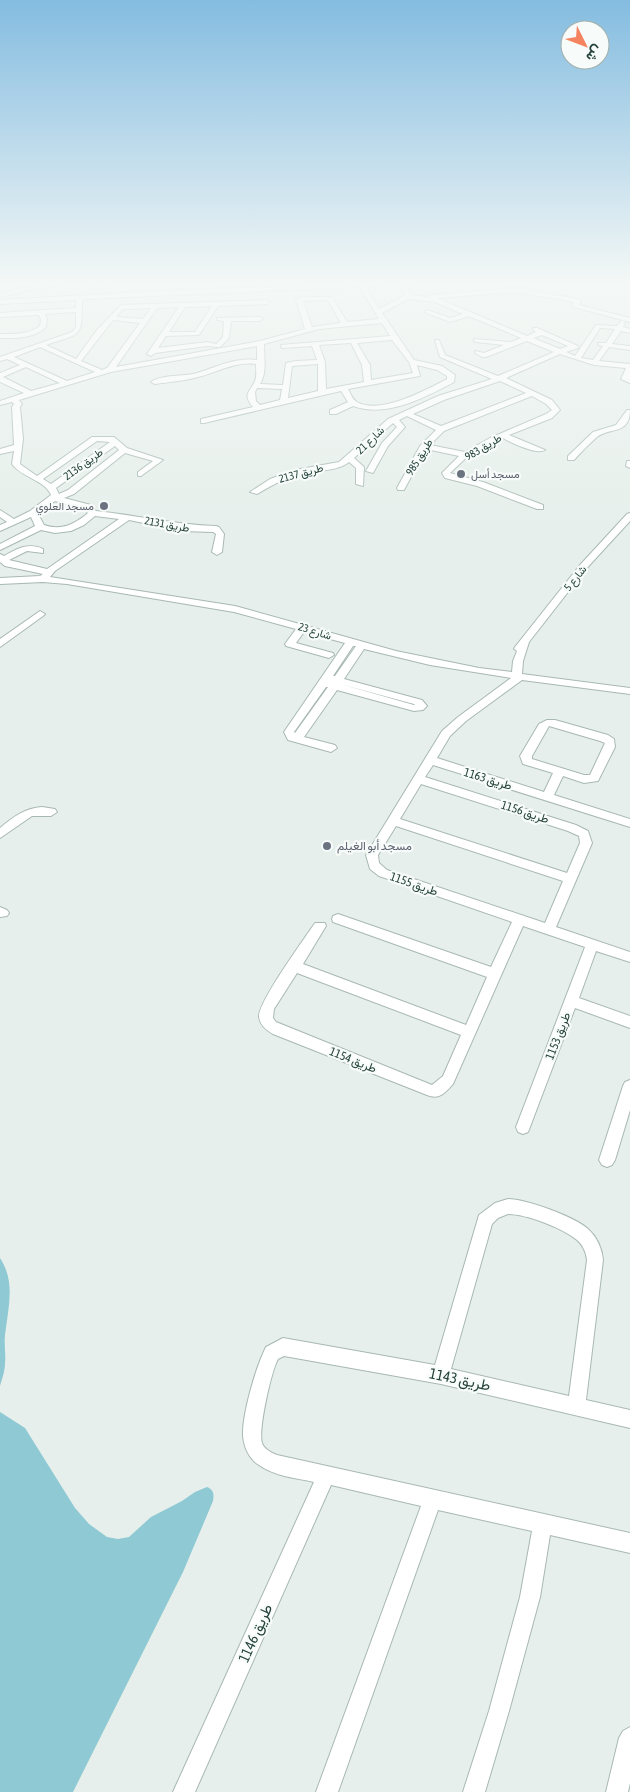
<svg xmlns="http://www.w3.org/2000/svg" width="630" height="1792" viewBox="0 0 630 1792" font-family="'Asap Condensed',Vazirmatn,sans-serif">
	<rect width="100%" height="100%" fill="#e6efeb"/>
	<!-- water -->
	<path fill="#8ec9d4" d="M0,1258C16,1282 8,1309 5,1335C4,1345 6,1354 5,1363C5,1371 2,1379 0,1386Z
		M0,1412L25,1428L75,1508L89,1524L107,1537L118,1539L129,1537L151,1517L182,1501L195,1492L207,1487C214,1490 214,1494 213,1501L183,1572L73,1792H0Z"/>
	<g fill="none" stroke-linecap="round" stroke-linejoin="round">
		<defs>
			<path id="minor" d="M51,283H64L0,297V293Z
				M103,283H109L105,288L93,289L90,287Z
				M384,283L366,287L379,309L404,296L405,293L400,283H406L411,295L428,297L431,295L517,288L578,299L581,302L579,305L630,318V322L574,307L571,305L574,302L517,292L437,298L527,336L536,332L533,330V328H537L578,346V348L566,352L575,356L596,325L617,326L622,320L625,322L623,327L630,329V333L621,331L612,344L630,346V350L609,347L599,361L630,364V383L621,379L626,368L594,365L560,354L506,378L552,400L560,410L552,418L509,435L545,450C537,455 511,443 503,438L467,457L450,473L483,482L543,505V509H537L477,486L445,478L442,473L459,456L426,449L404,490H398L397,488L420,446L436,430L407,416L399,420L405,427L388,446L373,473L366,471L382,443L397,427L393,423L354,458L364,467L363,486L356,484V468L349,462C337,472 314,470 300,474C284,478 271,486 257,494L250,492L270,479L295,470L339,462L388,419L438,396L492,379L440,357L435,340H439L445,355L498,376L554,352L527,341L486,357H482L475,353V351L484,353L504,345L476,342L474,341V339L511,342L521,338L469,316L450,322L424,312L427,310L450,318L463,314L435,302L408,299L382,313L414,360L442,366L455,375L454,382C424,398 387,418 353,406L336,414H330V410L348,402L341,391L204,423H201V419L253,407C242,394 250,392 255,381C257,376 256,370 256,364C235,361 219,372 198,377C184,381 169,382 155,384L151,382C163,374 183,377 197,373C217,367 234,357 257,360V346L111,372L19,400L22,404L20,407L23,439L20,464L37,476L92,437H114L127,448L163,460L141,476H138V472L153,461L125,453L74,494L64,498L91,505L96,511C136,515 175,525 216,526L219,527L224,534L222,552L217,555L212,552L216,534L213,532L183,531L129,520L55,571L50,577L235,606L396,651L479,668L512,672L513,661L517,651L514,649L515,647L580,565L627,514L630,513V521L586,569L529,642L523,661L522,674L630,688V694L522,680L466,721L450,736L437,758L544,792L553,773L523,764L520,756L539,724L547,720H555L608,735L614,739L615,747L598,781L584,783L563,776L554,795L630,819V827L433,765L425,777L576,825L588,831L592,843L556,927L630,952V962L596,951L579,998L630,1016V1028L575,1008L530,1127L528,1132L523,1134L518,1132L516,1127L585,947L523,926L453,1084C445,1093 439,1100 427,1095L273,1034C266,1030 260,1025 259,1017C258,1002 305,938 315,923H325L326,926L303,964L466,1025L487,977L333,922L332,919L333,916L338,914L491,967L512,922L379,876L370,869L366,855L442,731L458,717L511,678L430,665L364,649L344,679L422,700L427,706L423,710L414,711L337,690L304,737L335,745L337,748L331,752L288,740L284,732L345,643L304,632L296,643L333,653L334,655L329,658L286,646L285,644L296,629L234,612L67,584L43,582L0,584V578L40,576L43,574L5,566L0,562V554L4,556C17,549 29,542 43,549V553L27,551L9,560L47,569L119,519L95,516L84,525L71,531L55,533L41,530L0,550V544L35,526L31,517L0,531V525L7,522L0,517V510L14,519L30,511L51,495C45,480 22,478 12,464L14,451L0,454V449L14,445L12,407L14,404L12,402L0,405V401L24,393L0,382V373L20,365L7,359L0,361V357L72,332L76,327V312L45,314L47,319L46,327C34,339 16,338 0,338V334C14,334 28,335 40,326L41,319L39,315L0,317V313L76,308V300L0,304V300L159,291ZM360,287L379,319L347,322L332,297H302L296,300L305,329L260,341L116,367L157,308L179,307L147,354L151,356L155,353L207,346L220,347L229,338L231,321H260L263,319L260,317L217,318V320L224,321L223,337L216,344L207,342L158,348L166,336L199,335L218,306L267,304L270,302L267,300L121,305L97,330L76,359L46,345C81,333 82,339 82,301L84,299ZM328,300L341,323L312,327L303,301ZM212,306L195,332H169L185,307ZM151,308L143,319L116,317L123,309ZM113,320L140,323L107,368L102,370L81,361ZM382,323L390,336L281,345V347L283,348L312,346L317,360L296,361L286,363L283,385L260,384C267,374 264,356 264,344L319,329ZM600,328L615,329L606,343H598V345L603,346L593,360L581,358ZM542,335L568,346L560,349L533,338ZM392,340L409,362L413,373L371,380L370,365L357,343ZM351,343L362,365L364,382L326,389L325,362L319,345ZM40,347L95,372L67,381L14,357ZM318,364V391L288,398L292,366ZM417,365L437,370L447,376V379C426,390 380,415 357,402C352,399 351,394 348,389L420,376ZM26,367L60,383L31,391L3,377ZM500,381L526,393L441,426L413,414L444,400ZM257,388L282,389L280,400L260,405L256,401L255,392ZM532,396L546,404L552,410L546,414L490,438L465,452L430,445L444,431ZM97,441L110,442L51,484L43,479ZM115,446L119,450L68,490L59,494L56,488ZM55,501L85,509L88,513C75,524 61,531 44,525L38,514ZM353,646H356L335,676H333ZM340,684L414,704L415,705H414ZM326,687H328L295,733L294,732ZM549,726L600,741L605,743L590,775H584L532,759V756ZM421,784L568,831L579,836L580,843L567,873L400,819ZM396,826L563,881L545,923L387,870L379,863L378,855ZM297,973L461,1035L443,1076L432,1085L276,1022L273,1018L274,1009Z
				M624,283H630V285L625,284Z
				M627,410H630C630,435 610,427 597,437C589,444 581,452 574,460H568V456L593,432L616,425Z
				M627,461H630V468L626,466Z
				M40,611L45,614L43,616L0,647V639Z
				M42,807L55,809L57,812L51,816H32L0,838V828C13,817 25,808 42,807Z
				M0,907L7,910L9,913L7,916L0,917Z
				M630,1080V1110L615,1160L612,1165L607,1167L602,1165L599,1160L623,1086L625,1082Z
				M508,1199C526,1199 575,1217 588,1229C597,1237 602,1249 603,1260L586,1400L630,1410V1428L441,1384L284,1356L278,1359C271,1372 258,1430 262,1443C264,1449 272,1453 277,1455L630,1533V1553L550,1535L540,1597L509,1711L485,1792H463L489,1711L520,1597L532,1531L438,1510L338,1792H316L421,1506L331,1485L195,1792H173L314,1482C296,1478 274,1476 259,1465C249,1459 244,1447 243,1436C242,1414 256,1367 266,1347L283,1338L435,1365L479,1215L495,1203ZM508,1214C526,1214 563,1228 577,1240C583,1245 586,1252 587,1260L569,1396L451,1369L492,1224L498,1218Z
				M630,1727V1783L628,1792H606L619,1738L623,1731Z"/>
		</defs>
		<!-- minor casing -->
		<use href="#minor" stroke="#a8b8b2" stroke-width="2"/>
		<!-- minor -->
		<use href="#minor" fill="#fff" fill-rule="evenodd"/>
	</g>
	<!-- sky -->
	<linearGradient id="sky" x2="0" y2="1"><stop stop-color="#84bce0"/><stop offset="0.53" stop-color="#f4f8f6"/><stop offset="1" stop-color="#f4f8f6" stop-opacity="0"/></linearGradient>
	<rect width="630" height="534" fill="url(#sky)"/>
	<!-- markers -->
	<g fill="#6b7280" stroke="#f7fbf9" stroke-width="2">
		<circle cx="461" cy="474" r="5"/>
		<circle cx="104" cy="506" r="5"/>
		<circle cx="327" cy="846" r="5"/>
	</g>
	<g text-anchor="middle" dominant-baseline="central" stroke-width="4.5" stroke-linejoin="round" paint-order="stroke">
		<!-- far-street labels -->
		<g font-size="11" fill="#24423a" stroke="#f7fbf9">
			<text transform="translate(370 440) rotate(-44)">شارع 21</text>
			<text transform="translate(483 447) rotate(-31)">طريق 983</text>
			<text transform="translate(419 457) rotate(-58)">طريق 985</text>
			<text transform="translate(83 464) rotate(-36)">طريق 2136</text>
			<text transform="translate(301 473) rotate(-15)">طريق 2137</text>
			<text transform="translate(167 524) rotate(10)">طريق 2131</text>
			<text transform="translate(575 578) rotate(-52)">شارع 5</text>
			<text transform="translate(315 631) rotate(17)">شارع 23</text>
		</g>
		<!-- far-worship labels -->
		<g font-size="11" fill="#5b616d" stroke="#f7fbf9" text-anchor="start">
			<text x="471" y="474">مسجد أسل</text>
			<text x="94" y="506" text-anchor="end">مسجد العلوي</text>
		</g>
		<!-- street labels -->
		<g font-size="12" fill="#24423a" stroke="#f7fbf9">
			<text transform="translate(488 779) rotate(17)">طريق 1163</text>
			<text transform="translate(525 812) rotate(18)">طريق 1156</text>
			<text transform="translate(414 884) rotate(19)">طريق 1155</text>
			<text transform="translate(558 1036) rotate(-69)">طريق 1153</text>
			<text transform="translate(353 1060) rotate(22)">طريق 1154</text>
		</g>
		<!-- worship labels -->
		<g font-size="12" fill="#5b616d" stroke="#f7fbf9" text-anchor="start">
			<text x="337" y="846">مسجد أبو الغيلم</text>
		</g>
		<!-- near-street labels -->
		<g font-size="15" fill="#24423a" stroke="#f7fbf9">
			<text transform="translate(460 1379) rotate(12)">طريق 1143</text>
			<text transform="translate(255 1633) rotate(-66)">طريق 1146</text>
		</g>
	</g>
	<!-- north arrow -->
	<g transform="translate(585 45) rotate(132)"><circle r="24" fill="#f7fbf9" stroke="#a3b1ad"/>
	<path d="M0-4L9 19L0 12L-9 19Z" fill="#f4845f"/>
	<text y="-8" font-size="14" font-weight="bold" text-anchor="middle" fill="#24423a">ش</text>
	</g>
</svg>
